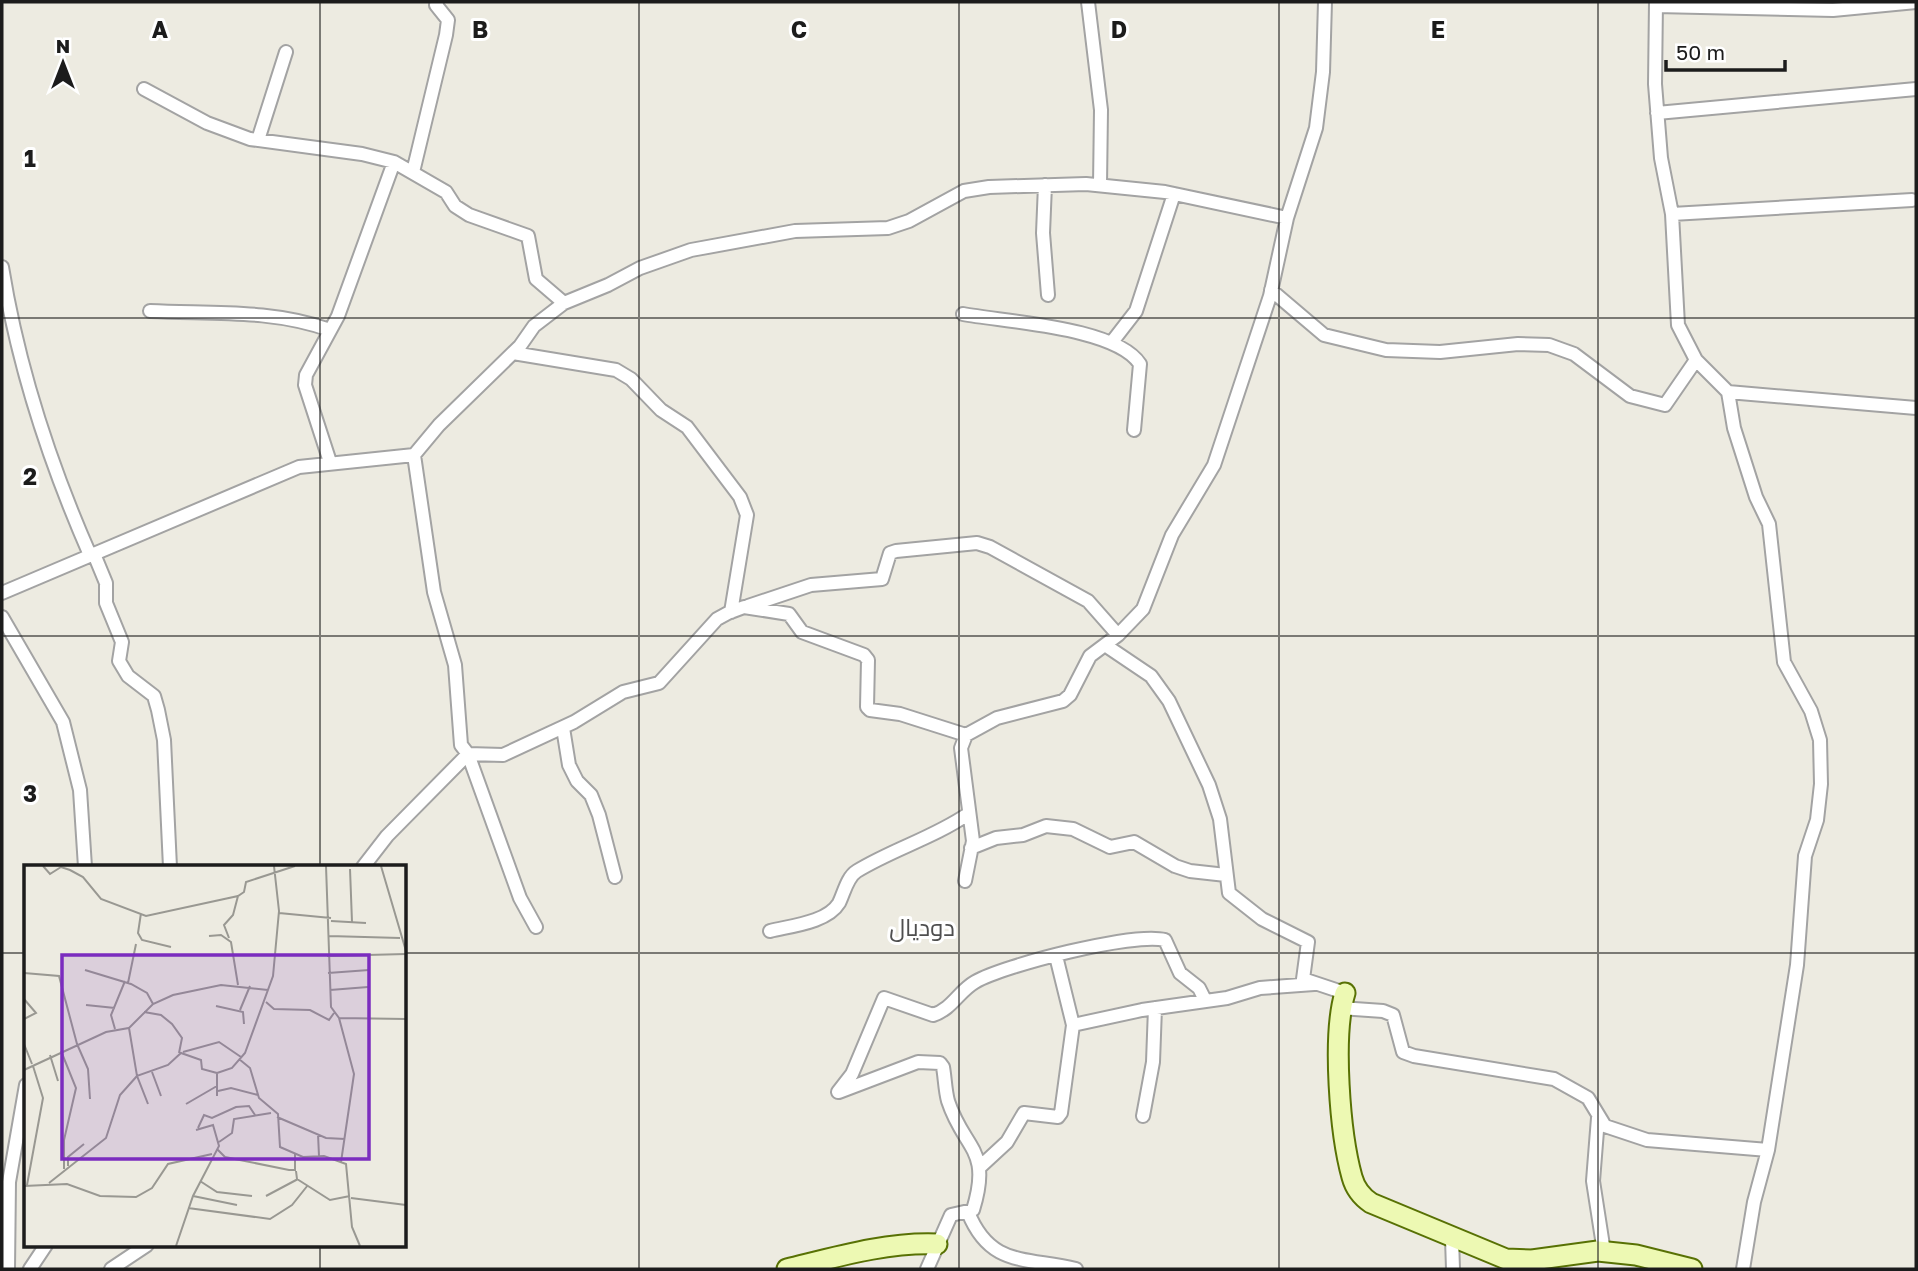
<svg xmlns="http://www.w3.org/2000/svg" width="1918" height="1271" viewBox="0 0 1918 1271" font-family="'Golos Text',Cairo,sans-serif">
	<rect width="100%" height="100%" fill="#edebe1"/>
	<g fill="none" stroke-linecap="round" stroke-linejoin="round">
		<defs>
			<path id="street" d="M1088,2L1101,110L1100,185
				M1656,2L1655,84L1661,158L1672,214L1678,325L1696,360L1728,392L1734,428L1756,497L1769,524L1784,662L1811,711L1820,740L1821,784L1817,820L1805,856L1797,965L1768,1150L1754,1202L1743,1269
				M1656,6L1833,10L1916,2
				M144,89L207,123L250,139L362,154L394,162L446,192L455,206L469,215L528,236L536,279L564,303
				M1657,113L1916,89
				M258,140L286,52
				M413,172L446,35L448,20L436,5L437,2
				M1045,185L1043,233L1048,295
				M1672,214L1912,200
				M2,267C18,366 50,464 90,555
				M1271,290L1324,335L1386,350L1440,352L1518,344L1549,345L1574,354L1630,396L1665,405L1696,360
				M150,311C211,314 272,309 330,330
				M963,314C1005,322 1116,327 1140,364L1134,430
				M1112,342L1136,311L1174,194
				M513,353L616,370L631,379L661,410L687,427L740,497L747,515L731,612
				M1728,392L1916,408
				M414,455L439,425L520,346L534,326L564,303L608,285L640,268L691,250L795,231L888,228L909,221L964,191L989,187L1086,184L1165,192L1287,218
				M330,462L305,385L306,375L338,316L394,162
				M94,554L106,583V603L122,642L119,661L128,676L154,696L158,710L164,740L170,867
				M2,593L299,467L414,455L434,592L455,665L461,745L468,754L503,755L574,722L623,692L659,683L717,619L728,613L744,607L789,614L802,632L864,655L868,660L867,707L870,710L900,714L966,735
				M748,606L811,585L882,579L890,553L896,551L977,543L990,547L1088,601L1118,635
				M2,617L63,722L80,790L85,867
				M1105,645L1151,676L1169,701L1209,785L1220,819L1229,893L1262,919L1308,942L1303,979L1345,993
				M563,728L569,765L577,781L591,795L599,815L615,877
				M971,848L996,838L1023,835L1046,826L1073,829L1110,847L1134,842L1175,866L1190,871L1226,875
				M363,867L387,836L468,754L520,898L536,927
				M965,881L973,841L961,748L966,735L997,718L1063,701L1070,695L1090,656L1118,635L1143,609L1172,535L1214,465L1270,296L1287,218L1316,128L1323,72L1325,2
				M770,931C789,926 827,923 839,903C844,893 847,877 857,871C893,849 933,838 968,814
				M1056,956L1073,1025
				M1340,1008L1383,1011L1393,1015L1403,1052L1414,1056L1554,1079L1588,1098L1605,1126L1647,1140L1768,1150
				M838,1092L852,1074L884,998L933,1015C952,1009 959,991 975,982C1004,965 1134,932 1165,940L1180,973L1199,988L1205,1000
				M839,1092L918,1062L940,1063L943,1067C945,1078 945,1090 948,1101C964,1150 992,1148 973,1210L951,1215L927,1269
				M1143,1116L1153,1062L1155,1008
				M1598,1118L1593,1181L1604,1252
				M981,1166L1007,1142L1024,1113L1058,1117L1061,1113L1073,1025L1142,1010L1227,998L1260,988L1314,984
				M968,1212C990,1267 1025,1257 1076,1269
				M1452,1239L1453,1269
				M8,1269L9,1182L26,1085
				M30,1269L46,1245
				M111,1269L147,1245"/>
			<path id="secondary" d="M1345,993C1332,1036 1340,1134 1352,1177C1355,1188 1362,1197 1371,1203L1506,1259L1532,1260L1598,1251L1636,1255L1692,1269
				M787,1269C836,1257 886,1242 937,1244"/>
		</defs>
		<!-- street casing -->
		<use href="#street" stroke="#a3a3a3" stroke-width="16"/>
		<!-- secondary casing -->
		<use href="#secondary" stroke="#587104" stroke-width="23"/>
		<!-- street -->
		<use href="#street" stroke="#fff" stroke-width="12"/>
		<!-- secondary -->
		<use href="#secondary" stroke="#edf9b3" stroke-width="19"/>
	</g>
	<!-- grid -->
	<path fill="none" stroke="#1c1c1c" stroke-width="2" stroke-opacity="0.55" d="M320,2V867M639,2V1269M959,2V1269M1279,2V1269M1598,2V1269M2,318H1916M2,636H1916M2,953H26M404,953H1916M320,1245V1269"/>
	<g text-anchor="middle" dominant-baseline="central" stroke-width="6" stroke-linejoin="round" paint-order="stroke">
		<!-- quarter labels -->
		<g font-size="24" fill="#4f4f4f" stroke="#fff">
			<text x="922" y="926">دودیال</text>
		</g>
	</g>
	<!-- overview -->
	<g transform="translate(24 865)">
		<rect width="382" height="382" fill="#edebe1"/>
		<path fill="none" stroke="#999892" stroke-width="2" d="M19,1L26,9L37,2L46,5L59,12L77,34L122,51L214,31L220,27L222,17L271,1M302,1L307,142L315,153L330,209L317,297M357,1L382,86M326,4L328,57M117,48L114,68L118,75L147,82M255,48L307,53M307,56L342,58M185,71L197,70L207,77L214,120M305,71L376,73M205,73L200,60L209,50L214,31M303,91L382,89M61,105L107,119L123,128L129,139M0,108L35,111L53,179M304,108L345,105M104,118L112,79M306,125L344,122M0,134L12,148L0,154M242,137L250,144L286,145L305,155L310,148M62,140L91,143M192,141L219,147L220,159M216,145L226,121M120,147L137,150L148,159L158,173L155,188M315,153L382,154M105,163L129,139L149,130L197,120L244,125M91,164L87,150L101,116M0,179L8,199M53,179L64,204L66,234M37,186L52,223L40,275V304M159,187L195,177L217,192M26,190L34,216M215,194L226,203L235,233L254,249L256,282L279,292L300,291L322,299L328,362L336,381M0,205L82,167L105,163L113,211L144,200L157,188L177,195L178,204L193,208M128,207L137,231M194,226L207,223L234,230M193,231V208L208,203L221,188L249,111L255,46L250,1M162,239L193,221M253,252L302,273L321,274M174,263L180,250L188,253L212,242L225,241L231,250M294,269L295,291M195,277L208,268L210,254L247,248M193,284L201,292L265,305H271V289M44,301V292L60,279M272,306L273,314L306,335L326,331M176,316L193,327L228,331M25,318L82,273L96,230L113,211L124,239M3,320L19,233L9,201M0,321L43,319L76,331L112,332L128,323L144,299L188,289M169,331L213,340M242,331L274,314M327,333L382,340M164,343L246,354L268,340L284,320M152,381L169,331L195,281L189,260L172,265"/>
		<path fill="#7b2cbf" fill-opacity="0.15" stroke="#7b2cbf" stroke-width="3.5" d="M38,90H345V294H38Z"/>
		<rect width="382" height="382" fill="none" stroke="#1c1c1c" stroke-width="3.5"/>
	</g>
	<g font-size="23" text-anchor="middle" font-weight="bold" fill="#1c1c1c" stroke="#fff" stroke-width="6" stroke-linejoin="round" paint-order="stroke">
		<text x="160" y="38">A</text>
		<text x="480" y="38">B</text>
		<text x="799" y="38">C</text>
		<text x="1119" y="38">D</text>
		<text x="1438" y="38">E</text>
		<text x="30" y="167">1</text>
		<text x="30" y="485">2</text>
		<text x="30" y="802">3</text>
	</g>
	<!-- border -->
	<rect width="1918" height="1271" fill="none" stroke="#1c1c1c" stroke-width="7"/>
	<!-- north arrow -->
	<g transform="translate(63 63)" stroke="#ffffff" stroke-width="5" paint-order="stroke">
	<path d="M0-5L12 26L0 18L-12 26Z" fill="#1c1c1c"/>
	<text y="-10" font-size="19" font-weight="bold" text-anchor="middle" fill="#1c1c1c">N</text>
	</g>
	<!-- scale -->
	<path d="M1666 60v10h119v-10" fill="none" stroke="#1c1c1c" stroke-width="3.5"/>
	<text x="1676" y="60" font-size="21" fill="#1c1c1c" stroke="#ffffff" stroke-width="5" paint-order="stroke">50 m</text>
</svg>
